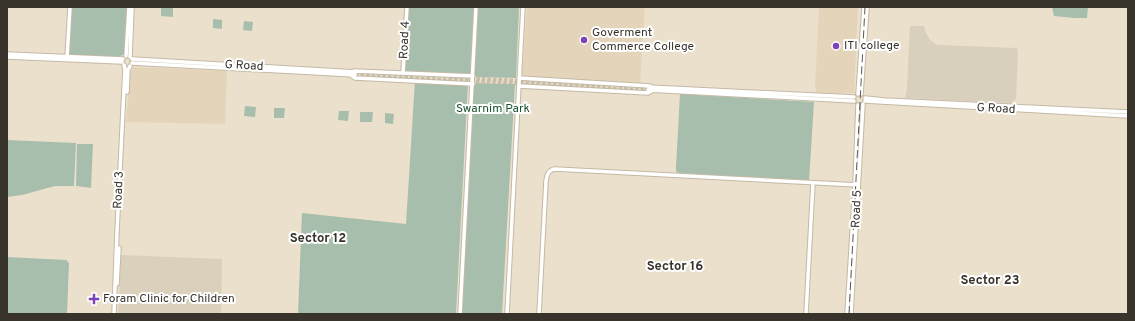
<svg xmlns="http://www.w3.org/2000/svg" width="1135" height="321" viewBox="0 0 1135 321" font-family="Overpass,sans-serif">
	<rect width="100%" height="100%" fill="#ebe0cb"/>
	<!-- commercial -->
	<path fill="#d8d0bc" d="M910,26H924L926,33L930,40L937,45L1017,48L1018,52L1016,99L1011,103L905,98L907,88Z"/>
	<!-- built -->
	<path fill="#e4d5ba" d="M527,7H645L640,83L522,77Z
		M819,7H858L854,93H817L815,86Z
		M134,67L227,71L225,124L126,122L130,73Z"/>
	<!-- medical -->
	<path fill="#dad0bc" d="M121,255L222,259L221,314H118Z"/>
	<!-- green -->
	<path fill="#a8bead" d="M71,7H127L125,54L118,57L68,55Z
		M161,7H173V17L161,16Z
		M408,7H474L470,76L407,73L404,67Z
		M477,7H519L516,78L474,77Z
		M1052,7H1088L1087,18H1074L1054,16Z
		M213,19L222,20V29L213,28Z
		M244,21L253,22L252,31L243,30Z
		M415,80L468,83L456,314H298L302,213L406,224Z
		M474,83L515,84L502,314H462Z
		M680,94L814,102L809,181L678,173L676,171V167Z
		M245,106L256,107L255,117L244,116Z
		M274,108H285L284,118H274Z
		M339,111H349L348,121L338,120Z
		M360,112H373L372,122H360Z
		M385,113L394,114L393,124L385,123Z
		M7,140L76,143L74,186H55L22,195L7,197Z
		M77,144H93L91,188L76,186Z
		M7,257L66,260L69,263L67,314H7Z"/>
	<g fill="none" stroke-linecap="round" stroke-linejoin="round">
		<!-- minor-tunnel -->
		<path stroke="#c7bdab" stroke-width="3.5" stroke-dasharray="3.5 2" stroke-linecap="butt" d="M355,75L648,90
			M449,77L600,85"/>
		<defs>
			<path id="minor" d="M7,54L123,59
				M126,56L129,7
				M7,57L122,62
				M130,57L132,7
				M67,58L70,7
				M132,59L356,72
				M132,63L355,75
				M354,71L473,76
				M403,73L407,7
				M351,75L355,78L473,84
				M519,78L650,86
				M519,86L648,93L652,91
				M648,87L854,97
				M648,90L854,101
				M127,92L128,70L130,66
				M858,94L864,7
				M861,94L867,7
				M865,98L884,100L1128,112
				M865,101L1128,116
				M117,284L119,248
				M114,314L117,231L125,69L124,65
				M460,314L476,7
				M507,314L523,7
				M539,314L546,181C547,175 548,170 555,169L858,185
				M806,314L813,183
				M847,314L855,185L858,105
				M851,314L863,104"/>
		</defs>
		<!-- minor casing -->
		<use href="#minor" stroke="#c4b9a5" stroke-width="5.5"/>
		<!-- minor -->
		<use href="#minor" stroke="#fff" stroke-width="3.5"/>
		<!-- rail -->
		<path stroke="#5e584d" stroke-width="1" stroke-dasharray="8 4" stroke-linecap="butt" d="M849,314L865,7"/>
	</g>
	<!-- markers -->
	<g fill="#7e42b8" stroke="#fff" stroke-width="1.5">
		<circle cx="584" cy="40" r="4"/>
		<circle cx="836" cy="46" r="4"/>
		<path d="M92 293h4v4h4v4h-4v4h-4v-4h-4v-4h4z"/>
	</g>
	<g text-anchor="middle" dominant-baseline="central" stroke-width="4" stroke-linejoin="round" paint-order="stroke">
		<!-- poi labels -->
		<g font-size="12" fill="#38332b" stroke="#fff" text-anchor="start">
			<text x="592" y="33">Goverment<tspan x="592" dy="14">Commerce College</tspan></text>
			<text x="844" y="46">ITI college</text>
			<text x="103" y="299">Foram Clinic for Children</text>
		</g>
		<!-- street labels -->
		<g font-size="12" fill="#38332b" stroke="#fff">
			<text transform="translate(405 40) rotate(-87)">Road 4</text>
			<text transform="translate(244 66) rotate(3)">G Road</text>
			<text transform="translate(996 109) rotate(3)">G Road</text>
			<text transform="translate(119 190) rotate(-87)">Road 3</text>
			<text transform="translate(857 209) rotate(-87)">Road 5</text>
		</g>
		<!-- park labels -->
		<g font-size="12" fill="#18512d" stroke="#fff">
			<text x="493" y="109">Swarnim Park</text>
		</g>
		<!-- neighbourhood labels -->
		<g font-size="13" font-weight="bold" fill="#38332b" stroke="#fff">
			<text x="318" y="239">Sector 12</text>
			<text x="675" y="267">Sector 16</text>
			<text x="990" y="281">Sector 23</text>
		</g>
	</g>
	<!-- border -->
	<rect width="1135" height="321" fill="none" stroke="#38332b" stroke-width="16"/>
</svg>
